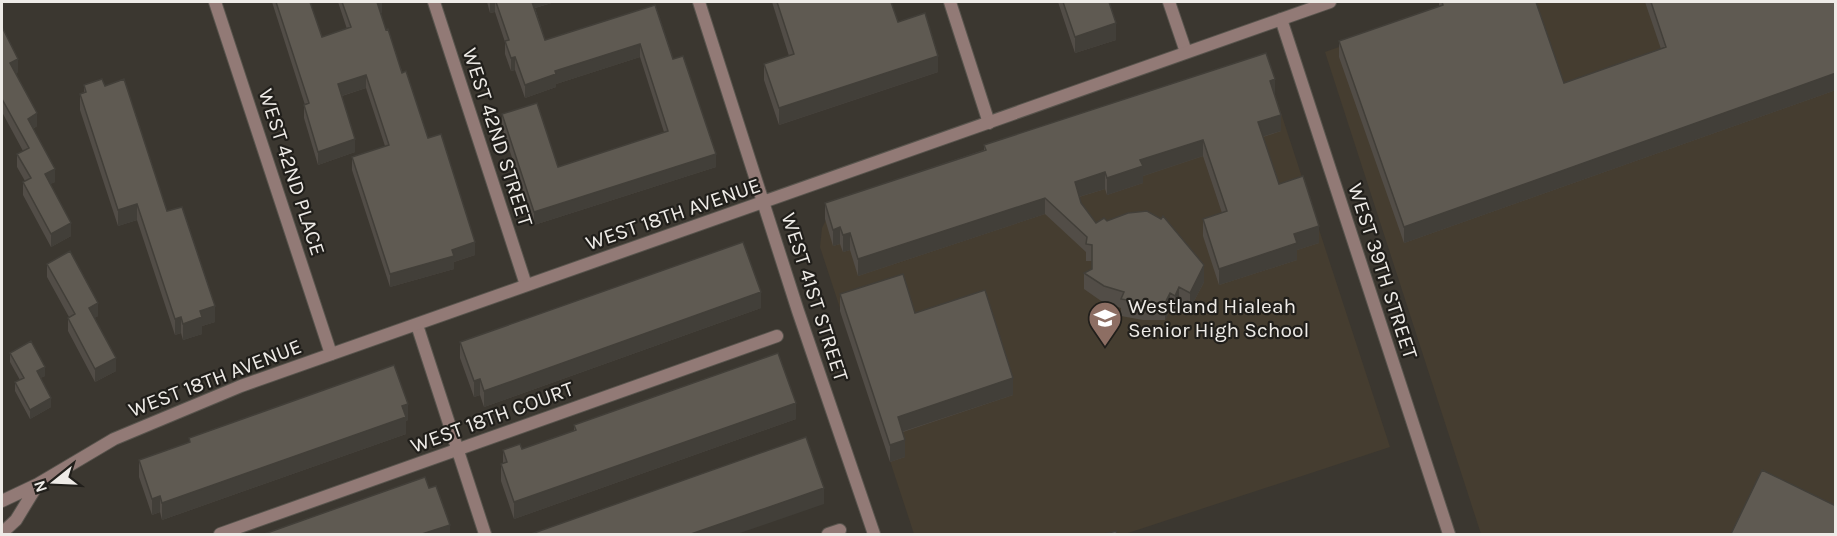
<svg xmlns="http://www.w3.org/2000/svg" width="1837" height="536" viewBox="0 0 1837 536" font-family="Karla,sans-serif">
	<rect width="100%" height="100%" fill="#3b3730"/>
	<!-- built -->
	<path fill="#453d30" d="M1465,2H1835V534H1481L1325,52Z
		M1266,67L1390,447L1125,534H914L820,247L822,228L833,206Z"/>
	<g fill="none" stroke-linecap="round" stroke-linejoin="round">
		<defs>
			<path id="minor" d="M215,2L331,354
				M434,2L526,285
				M950,2L989,123
				M1169,2L1186,52
				M417,325L485,534
				M220,534L777,336
				M828,534L840,530"/>
			<path id="tertiary" d="M699,2L798,311L874,534
				M1281,19L1449,534
				M2,501L38,484L114,439L241,386L1330,2
				M2,533L16,520L38,484"/>
		</defs>
		<!-- minor casing -->
		<use href="#minor" stroke="#58544d" stroke-width="14"/>
		<!-- tertiary casing -->
		<use href="#tertiary" stroke="#58544d" stroke-width="14"/>
		<!-- minor -->
		<use href="#minor" stroke="#927a76" stroke-width="12"/>
		<!-- tertiary -->
		<use href="#tertiary" stroke="#927a76" stroke-width="12"/>
	</g>
	<!-- wall -->
	<path fill="#524d47" d="M272,2H310L322,37L347,29L338,2H382V13H380L386,30L428,138L475,255L454,262V269L390,287L352,170V157L385,146L366,88L342,96L355,152L318,165L304,118V105H305Z
		M487,2H555L535,8L545,40L655,5L673,59L716,167L534,225L502,127V114L558,167L664,132L640,57L556,84V87L525,98L515,70L511,71L505,54V42L495,12L490,13Z
		M772,2H891L898,22L938,72L779,125L764,80V64L789,56Z
		M1058,2H1109L1116,40L1075,53Z
		M1439,2H1536L1564,83L1661,49L1645,2H1836V90L1404,243L1339,57V41L1439,6Z
		M2,27L18,72L16,73L37,126L33,129L55,182L50,184L71,236L51,247L23,195V182L25,181L17,167V154L23,151L2,112Z
		M84,85L105,86L167,211L215,322L202,326V334L183,340L181,333L175,335L137,220L118,226L80,110V94L84,92Z
		M1275,96L1281,131L1263,137L1279,184L1319,243L1297,250V260L1219,285L1203,236V219L1222,213L1203,156L1143,176V183L1107,195L1105,189L1079,197L1081,203L1096,223L1107,221L1204,282L1190,309L1179,303L1175,312L1170,310L1165,320H1143L1121,316V308L1104,303L1084,289V273L1092,269V261H1086V252L1045,214L858,276L850,250L843,252L840,244L833,246L825,219V203L984,150V145Z
		M47,264L98,316L94,318L116,371L95,382L68,331V318L69,317L47,277Z
		M840,294L915,313L1013,395L903,432L905,457L890,462L840,311Z
		M761,308L484,407L480,395L474,397L460,358V342Z
		M10,353L45,376L40,378L51,407L30,419L15,391V382L20,380L10,362Z
		M796,419L514,519L501,481V464H503V450L522,449L574,431V425Z
		M408,420L406,421V434L162,520L160,512L152,515L139,477V460L189,443V438Z"/>
	<!-- shaded-wall -->
	<path fill="#423f39" d="M377,2H382V13L377,14Z
		M490,2H495V12L490,13Z
		M531,2H555L531,9Z
		M1116,23V40L1075,53V37Z
		M640,44V57L556,84V87L525,98V85L555,71Z
		M938,56V72L779,125V108Z
		M515,57V70L511,71V58Z
		M18,59V72L10,76V63Z
		M1836,73V90L1404,243V227Z
		M366,75V88L338,97V84Z
		M1275,79V96L1270,81Z
		M37,113V126L28,132V119Z
		M1281,115V131L1258,138V122Z
		M355,139V152L318,165V152Z
		M1203,140V156L1143,176V183L1107,195V178L1140,160Z
		M716,154V167L534,225V212Z
		M55,169V182L45,187V174Z
		M1105,172V189L1075,198V182Z
		M1045,198V214L858,276V259Z
		M137,204V220L118,226V210Z
		M71,223V236L51,247V234Z
		M1319,226V243L1297,250V260L1219,285V269L1294,234Z
		M840,227V244L833,246V230Z
		M850,233V250L843,252V235Z
		M475,242V255L454,262V269L390,287V274L452,250Z
		M1204,265V282L1190,309V293Z
		M1179,287V303L1175,312V296Z
		M761,292V308L484,407V391Z
		M1170,293V310L1165,320V303Z
		M98,303V316L89,321V308Z
		M215,306V322L202,326V334L183,340V324L200,311Z
		M181,317V333L175,335V319Z
		M116,358V371L95,382V369Z
		M45,367V376L37,380V371Z
		M1013,378V395L898,433V417Z
		M480,379V395L474,397V381Z
		M51,398V407L30,419V410Z
		M796,403V419L514,519V502Z
		M408,404V420L406,421V434L162,520V503Z
		M905,440V457L890,462V445Z
		M824,488V504L737,534H691Z
		M160,496V512L152,515V499Z
		M450,525V534H422Z"/>
	<!-- building -->
	<path fill="#5f5a52" stroke="#423f39" stroke-width="1.5" d="M276,2H310L322,37L351,27L342,2H377L386,30L388,29L402,73L406,71L428,138L441,134L475,242L452,250L454,256L390,274L352,157L389,145L366,75L338,84L355,139L318,152L304,105L309,103Z
		M496,2H532L545,40L655,5L673,59L683,56L716,154L534,212L502,114L537,103L558,167L668,131L640,44L555,71L556,74L525,85L515,57L511,58L505,41L509,40Z
		M777,2H891L898,22L925,13L938,56L779,108L764,64L794,54Z
		M1063,2H1109L1116,23L1075,37Z
		M1442,2H1536L1564,83L1666,47L1651,2H1836V73L1404,227L1339,41L1443,5Z
		M2,27L18,59L10,63L37,113L28,119L55,169L45,174L71,223L51,234L23,182L31,178L17,154L29,148L2,99Z
		M1266,53L1275,79L1270,81L1281,115L1258,122L1279,184L1303,176L1319,226L1294,234L1297,243L1219,269L1203,219L1227,211L1203,140L1140,160L1143,166L1107,178L1105,172L1075,182L1081,203L1096,223L1104,218L1107,221L1128,213L1147,211L1161,219L1163,216L1204,265L1190,293L1179,287L1175,296L1170,293L1165,303H1143L1121,299L1124,292L1104,286L1084,273L1092,269V245L1086,244L1087,237L1045,198L858,259L850,233L843,235L840,227L833,230L825,203L986,150L984,145Z
		M102,79L105,86L124,79L167,211L182,207L215,306L200,311L202,317L183,324L181,317L175,319L137,204L118,210L80,94L86,92L84,85Z
		M743,242L761,292L484,391L480,379L474,381L460,342Z
		M70,251L98,303L89,308L116,358L95,369L68,318L75,314L47,264Z
		M903,274L915,313L985,290L1013,378L898,417L905,440L890,445L840,294Z
		M31,341L45,367L37,371L51,398L30,410L15,382L24,378L10,353Z
		M778,353L796,403L514,502L501,464L507,462L503,450L520,444L522,449L576,430L574,425Z
		M394,365L408,404L402,406L406,417L162,503L160,496L152,499L139,460L190,442L189,438Z
		M806,437L824,488L691,534H531Z
		M1762,470L1836,506V534H1731Z
		M425,477L429,488L436,486L450,525L422,534H264Z
		M1116,531L1117,534H1105Z"/>
	<!-- icons -->
	<defs>
		<symbol id="school-pin" viewBox="-11 -11 22 30"><path d="M0 17L-7.5 6A9.5 9.5 0 1 1 7.5 6Z" fill="#8d6e63" stroke="#211f1b"/><path d="M0-5L7-2L0 1L-7-2ZM-4 1L0 2.5L4 1V4Q0 6-4 4Z" fill="#fff"/></symbol>
	</defs>
	<g fill-rule="evenodd">
		<use href="#school-pin" x="1086" y="299" width="38" height="52"/>
	</g>
	<g text-anchor="middle" dominant-baseline="central" stroke-width="4.5" stroke-linejoin="round" paint-order="stroke">
		<!-- street labels -->
		<g font-size="21" fill="#eeebe7" stroke="#211f1b">
			<text transform="translate(498 137) rotate(72)">WEST 42ND STREET</text>
			<text transform="translate(292 172) rotate(72)">WEST 42ND PLACE</text>
			<text transform="translate(673 214) rotate(-19)">WEST 18TH AVENUE</text>
			<text transform="translate(1383 271) rotate(72)">WEST 39TH STREET</text>
			<text transform="translate(815 297) rotate(72)">WEST 41ST STREET</text>
			<text transform="translate(215 378) rotate(-21)">WEST 18TH AVENUE</text>
			<text transform="translate(492 417) rotate(-20)">WEST 18TH COURT</text>
		</g>
		<!-- poi labels -->
		<g font-size="21" fill="#eeebe7" stroke="#211f1b" text-anchor="start">
			<text x="1128" y="306">Westland Hialeah<tspan x="1128" dy="24">Senior High School</tspan></text>
		</g>
	</g>
	<!-- border -->
	<rect width="1837" height="536" fill="none" stroke="#eeebe7" stroke-width="6"/>
	<!-- north arrow -->
	<g transform="translate(54 482) rotate(252)" stroke="#211f1b" stroke-width="4.5" paint-order="stroke">
	<path d="M0-4.5L10 22L0 15L-10 22Z" fill="#eeebe7"/>
	<text y="-9" font-size="16" font-weight="bold" text-anchor="middle" fill="#eeebe7">N</text>
	</g>
</svg>
